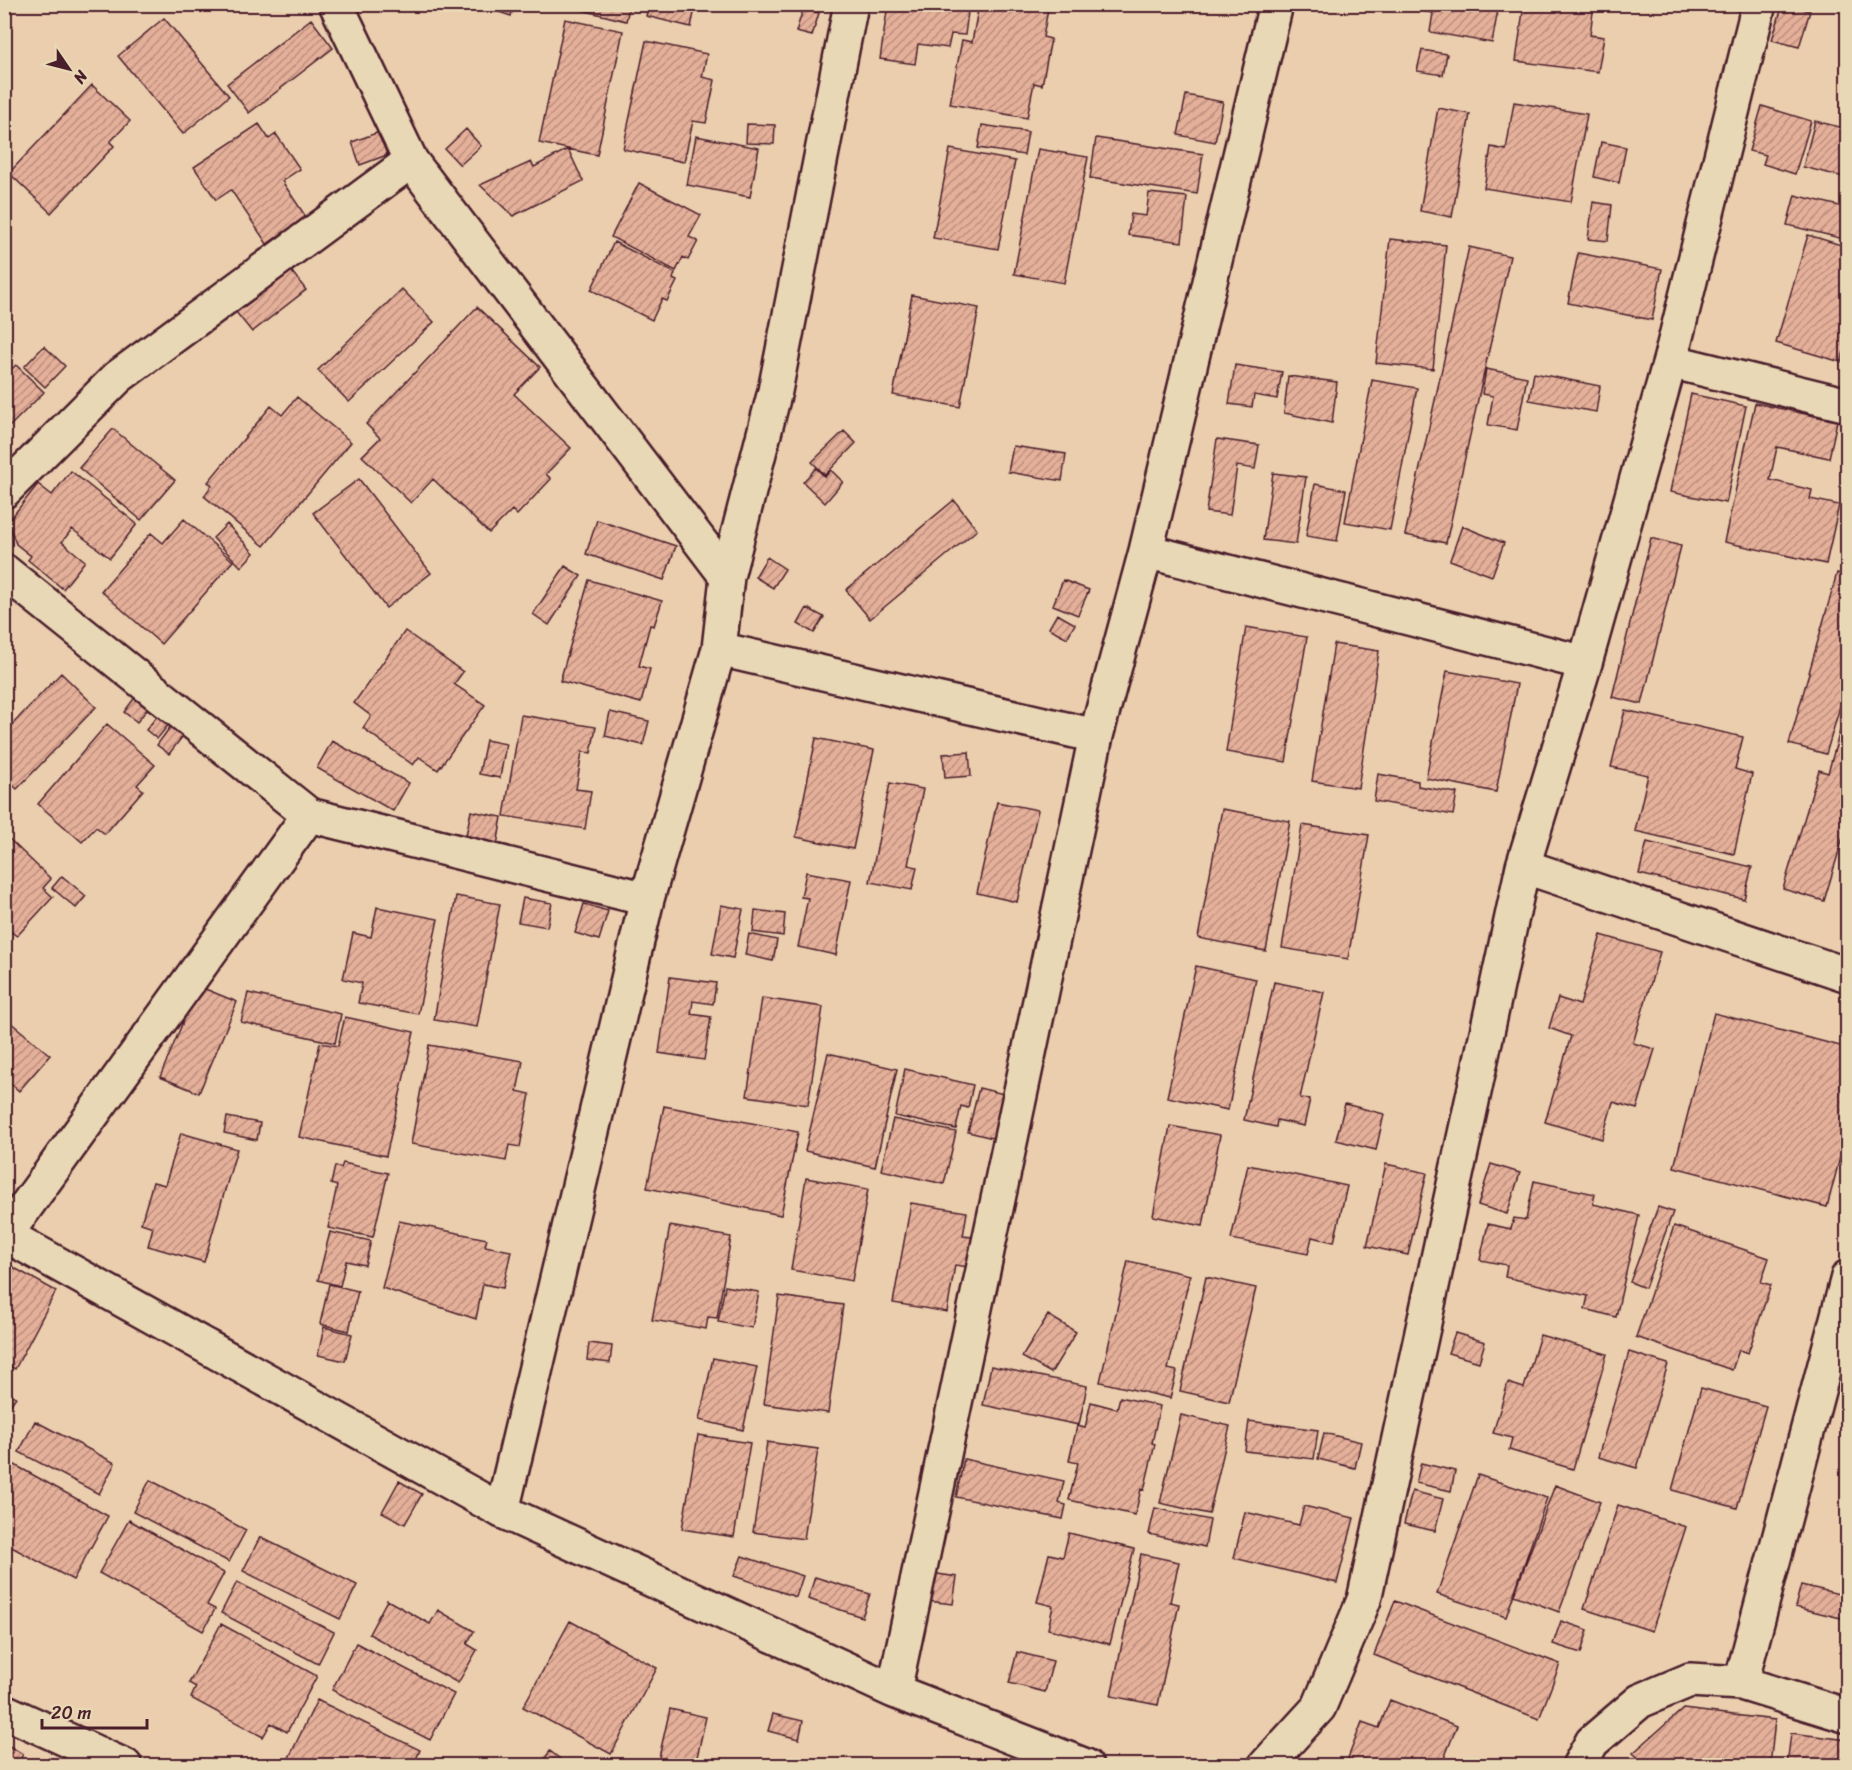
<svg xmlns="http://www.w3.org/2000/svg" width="1852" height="1770" viewBox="0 0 1852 1770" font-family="Sriracha,sans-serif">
	<defs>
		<pattern id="building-hatch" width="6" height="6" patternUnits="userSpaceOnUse" patternTransform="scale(1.5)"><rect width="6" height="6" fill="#e5b09a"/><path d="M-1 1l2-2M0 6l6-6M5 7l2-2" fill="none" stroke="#bc8f7e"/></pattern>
	</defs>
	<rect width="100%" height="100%" fill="#eaceae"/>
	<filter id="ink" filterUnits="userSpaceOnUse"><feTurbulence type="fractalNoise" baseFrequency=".0167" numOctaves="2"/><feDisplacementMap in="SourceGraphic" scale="12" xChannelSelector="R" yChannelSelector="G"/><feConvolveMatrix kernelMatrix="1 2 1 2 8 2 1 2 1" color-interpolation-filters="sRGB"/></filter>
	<g filter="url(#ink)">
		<!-- building -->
		<path fill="url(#building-hatch)" stroke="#4a1f2b" stroke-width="1.5" d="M475,4H514L511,16Z
			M575,4H630L626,21L574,8Z
			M649,4H696L691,27L646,16Z
			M888,4H969L965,35L951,34L948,48L918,44L915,64L880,59Z
			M979,4H1024L1048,9L1043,37L1051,39L1042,85L1034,83L1027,118L950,104L962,40L972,42Z
			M1423,4H1499L1492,43L1430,32L1433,13L1422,11Z
			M1524,4H1594L1590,35L1604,37L1598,72L1516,61Z
			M1783,4L1810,11L1799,47L1772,40Z
			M803,9L819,13L812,36L796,32Z
			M164,18L229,96L183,134L118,56Z
			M311,19L333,48L249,113L227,84Z
			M565,19L623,31L597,155L539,143Z
			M646,41L707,54L702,77L715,80L706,123L693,121L684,162L623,149Z
			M1422,50L1447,54L1443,75L1417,71Z
			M92,85L130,121L110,142L114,146L51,213L9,173Z
			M1186,95L1223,102L1215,142L1178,135Z
			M1514,102L1587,114L1571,202L1484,188L1491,147L1506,150Z
			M1762,106L1811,121L1795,174L1763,164L1766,155L1749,151Z
			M1438,108L1470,114L1452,217L1420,211Z
			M1815,121L1848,129V178L1803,167Z
			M259,124L269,139L276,134L300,169L282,181L306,217L267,244L231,190L216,200L194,167Z
			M747,124L775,125L774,144L746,143Z
			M982,125L1028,132L1024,155L978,148Z
			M466,129L481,146L460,165L445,149Z
			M379,132L387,155L360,165L352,142Z
			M696,136L759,148L750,197L687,185Z
			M1096,138L1203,154L1197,194L1090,178Z
			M1601,142L1626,147L1619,183L1594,177Z
			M568,149L583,181L513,216L480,185L531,162L534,167Z
			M950,149L1015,161L998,249L933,238Z
			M1038,149L1088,157L1064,283L1014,274Z
			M639,183L701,215L689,237L698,241L688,260L683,257L676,271L611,237Z
			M1149,193L1187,197L1182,242L1128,235L1131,214L1146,216Z
			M1795,195L1848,208V240L1787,225Z
			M1593,202L1612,205L1608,241L1588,239Z
			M1808,235L1848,247V340L1841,362L1776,343Z
			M1390,239L1446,245L1433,369L1376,363Z
			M614,242L675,273L673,279L677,281L667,301L662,299L652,320L591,290Z
			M1469,247L1510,256L1446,543L1405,535Z
			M1578,253L1662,269L1652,320L1568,303Z
			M286,264L306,290L252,332L231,306Z
			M402,289L434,322L349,402L318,370Z
			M912,295L979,308L960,407L893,395Z
			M477,307L540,367L514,394L571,448L546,474L551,479L517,515L512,510L489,533L433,479L411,503L362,456L380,438L366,424Z
			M44,346L65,366L45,387L24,367Z
			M16,365L44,392L4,432V376Z
			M1235,365L1282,372L1277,399L1254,395L1252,407L1229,404Z
			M1486,369L1527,377L1517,430L1488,425L1493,396L1482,394Z
			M1534,373L1600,386L1596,412L1529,400Z
			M1288,376L1337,382L1332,423L1284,413Z
			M1372,380L1417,388L1390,530L1345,522Z
			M1691,394L1746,406L1726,503L1670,492Z
			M297,397L351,442L264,546L204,496L212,485L208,482L271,406L282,415Z
			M1755,403L1837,421L1829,458L1777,447L1770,480L1812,490L1810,499L1839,505L1826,564L1724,542Z
			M113,429L175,480L141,520L79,468Z
			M844,431L856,443L825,475L812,462Z
			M1217,439L1259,445L1255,469L1237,466L1230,515L1206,512Z
			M1013,446L1066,454L1062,481L1008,472Z
			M816,468L825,477L831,470L843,482L825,503L803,482Z
			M71,471L137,524L110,558L72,529L62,542L85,561L63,589L28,560L31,556L16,544L8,522L38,484L52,495Z
			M1273,473L1306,477L1296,544L1263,540Z
			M359,479L431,573L386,608L313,513Z
			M1315,484L1346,490L1337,541L1306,536Z
			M954,500L977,530L870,619L846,590Z
			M184,519L233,561L161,644L101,591L151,533L163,543Z
			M597,520L676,546L664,580L586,554Z
			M227,524L254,553L241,567L213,538Z
			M1462,526L1504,543L1492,576L1450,560Z
			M1848,536V567L1840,565Z
			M1651,538L1681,546L1642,704L1612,697Z
			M767,557L785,569L773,588L755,577Z
			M565,566L581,576L549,625L533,614Z
			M1837,573L1848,576V680L1826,754L1789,744Z
			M589,580L662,601L654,626L650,625L639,666L650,669L641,703L560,681Z
			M1063,580L1089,590L1078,615L1053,605Z
			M807,608L824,617L814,633L798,624Z
			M1057,614L1075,624L1067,638L1049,628Z
			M1246,627L1307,637L1286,762L1226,752Z
			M405,631L463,672L454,684L485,705L438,770L419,757L413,765L363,728L371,716L354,703Z
			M1334,644L1379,651L1358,788L1312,781Z
			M1447,671L1517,684L1496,792L1426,778Z
			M61,673L96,707L17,789L4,777V733Z
			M139,692L153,702L137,722L124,712Z
			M162,710L173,719L157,739L146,730Z
			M1625,710L1743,737L1735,769L1752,774L1734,854L1635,831L1648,775L1611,767Z
			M610,712L649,721L643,745L605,736Z
			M521,715L596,727L591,753L582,752L576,789L591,791L585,829L504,816Z
			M1844,717L1848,718V821L1824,901L1783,889L1819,770L1828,773Z
			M173,723L186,732L169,754L157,745Z
			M107,724L155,765L137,785L143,790L105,834L96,827L82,842L38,804Z
			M816,738L874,750L853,849L796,837Z
			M486,740L506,744L500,778L479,774Z
			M332,741L409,783L393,811L317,768Z
			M969,752L971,776L945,778L943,754Z
			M1378,774L1418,781V786L1457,793L1453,815L1374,801Z
			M890,783L923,789L908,865L917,867L912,890L870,882Z
			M997,802L1038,810L1017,902L977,893Z
			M1222,809L1290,821L1266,951L1198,938Z
			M471,811L502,817L496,851L464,845Z
			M1302,825L1369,835L1348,959L1282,948Z
			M6,836L51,879L43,888L53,897L17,936L4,927Z
			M1647,842L1752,867L1744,899L1639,874Z
			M806,872L851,880L836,955L798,947L808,898L801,897Z
			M62,876L86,896L76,908L52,888Z
			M456,896L500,904L477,1027L434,1020Z
			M523,898L552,903L547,927L518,922Z
			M584,904L608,911L599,940L575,933Z
			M721,905L743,909L733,958L712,954Z
			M377,907L438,919L418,1014L358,1003L362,983L343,979L353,933L371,937Z
			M755,910L785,914L783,936L753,932Z
			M749,934L777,940L773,961L745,955Z
			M1601,935L1660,952L1633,1043L1655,1049L1637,1109L1613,1102L1602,1139L1545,1122L1571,1036L1549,1028L1558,998L1580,1005Z
			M1196,966L1256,979L1228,1110L1167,1097Z
			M670,977L716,983L713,1004L693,1001L691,1014L711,1017L704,1060L659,1053Z
			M1274,982L1324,992L1300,1098L1310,1099L1304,1126L1277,1120L1276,1127L1244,1120Z
			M198,986L237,1002L199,1093L160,1077Z
			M248,993L341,1014L335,1043L241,1022Z
			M762,998L823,1007L808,1105L747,1096Z
			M1714,1013L1848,1048V1127L1827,1207L1674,1167Z
			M4,1017L50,1055L19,1091L4,1078Z
			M345,1017L414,1032L386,1156L299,1137L320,1043L338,1046Z
			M429,1045L523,1061L517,1091L530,1094L520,1147L509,1145L506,1161L411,1144Z
			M828,1053L897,1069L875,1167L805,1151Z
			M905,1069L973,1085L968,1108L961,1106L956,1129L895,1116Z
			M979,1088L1004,1094L993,1138L968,1132Z
			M1345,1104L1384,1114L1376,1150L1336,1140Z
			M664,1106L798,1132L781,1215L647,1188Z
			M227,1117L260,1123L257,1140L224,1133Z
			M893,1119L956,1132L944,1184L881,1170Z
			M1170,1126L1220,1135L1203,1226L1153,1216Z
			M181,1133L237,1149L204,1262L148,1246L153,1227L141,1223L153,1182L165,1185Z
			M343,1163L388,1173L373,1237L328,1228L337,1186L331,1184L335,1166L341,1168Z
			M1386,1164L1427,1173L1408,1255L1367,1246Z
			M1491,1164L1520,1173L1507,1214L1478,1205Z
			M1248,1165L1347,1186L1334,1242L1312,1237L1308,1254L1231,1239Z
			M806,1178L868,1189L852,1281L791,1270Z
			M1534,1181L1595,1194L1593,1204L1639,1215L1616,1317L1585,1309L1588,1296L1505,1277L1507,1265L1480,1260L1488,1224L1511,1229L1514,1218L1526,1220Z
			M911,1203L967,1212L963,1236L972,1237L968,1267L955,1265L947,1312L893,1303Z
			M1658,1207L1673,1212L1645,1288L1630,1282Z
			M399,1221L487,1239L485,1246L511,1251L503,1288L483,1284L476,1319L382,1288Z
			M670,1226L731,1237L717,1318L708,1317L706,1329L652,1320Z
			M1674,1226L1769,1258L1761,1282L1771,1285L1748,1353L1739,1350L1732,1370L1636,1337Z
			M330,1232L371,1241L365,1265L346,1261L340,1286L318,1280Z
			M1128,1261L1190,1275L1168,1369L1177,1371L1170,1398L1100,1382Z
			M9,1265L56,1291L15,1369L4,1363V1272Z
			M1206,1277L1256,1288L1229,1402L1180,1391Z
			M329,1284L358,1291L349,1331L320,1324Z
			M725,1286L759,1292L752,1328L718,1322Z
			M779,1296L843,1305L828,1413L764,1404Z
			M1048,1315L1076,1332L1051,1373L1022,1357Z
			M324,1327L352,1334L345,1361L318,1355Z
			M1455,1333L1485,1342L1479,1362L1448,1353Z
			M1540,1335L1607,1354L1573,1469L1509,1450L1512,1438L1493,1433L1508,1383L1524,1388Z
			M589,1343L612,1346L610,1363L587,1360Z
			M1629,1352L1668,1364L1637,1468L1598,1457Z
			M713,1358L757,1367L743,1430L699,1420Z
			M991,1366L1087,1386L1079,1425L983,1405Z
			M1701,1388L1766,1406L1737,1508L1672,1490Z
			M4,1390L16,1397L4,1414Z
			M1120,1397L1160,1406L1152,1443L1155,1444L1144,1490L1141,1489L1135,1515L1069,1500L1078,1463L1069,1461L1077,1426L1085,1428L1091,1402L1117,1409Z
			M1181,1415L1230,1426L1209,1514L1160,1503Z
			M35,1421L115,1463L99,1494L19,1452Z
			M1249,1421L1318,1430L1314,1459L1245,1451Z
			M1324,1433L1361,1442L1355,1468L1318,1459Z
			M698,1435L750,1443L734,1537L682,1529Z
			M767,1442L818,1449L804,1539L753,1532Z
			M4,1459L108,1516L73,1580L4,1543Z
			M964,1459L1064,1481L1059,1503L1066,1505L1063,1519L956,1497Z
			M1421,1463L1455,1471L1451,1491L1416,1483Z
			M1478,1475L1547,1498L1506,1617L1437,1594Z
			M150,1480L246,1530L229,1562L133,1512Z
			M399,1481L422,1494L405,1524L382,1512Z
			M1555,1485L1600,1502L1559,1612L1514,1595Z
			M1412,1491L1443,1499L1435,1531L1404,1524Z
			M1618,1505L1686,1527L1652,1631L1584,1609Z
			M1304,1506L1354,1518L1337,1583L1234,1558L1245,1512L1299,1525Z
			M1155,1508L1210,1520L1205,1547L1149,1534Z
			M129,1520L224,1573L207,1605L215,1609L203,1631L99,1573Z
			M1069,1533L1134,1549L1110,1644L1048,1629L1053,1606L1037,1602L1049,1554L1063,1557Z
			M260,1537L357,1585L340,1619L243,1571Z
			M1141,1554L1179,1562L1170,1602L1179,1604L1158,1705L1111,1696Z
			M742,1556L803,1576L796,1597L734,1576Z
			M931,1573L957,1577L953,1604L927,1601Z
			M815,1577L870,1594L862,1617L808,1599Z
			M237,1582L334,1632L318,1664L221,1613Z
			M1801,1585L1848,1596L1845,1619L1795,1607Z
			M387,1600L430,1624L438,1610L474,1631L467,1644L477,1650L458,1683L369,1634Z
			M1395,1601L1560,1664L1539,1719L1374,1655Z
			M570,1621L657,1668L611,1754L523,1707Z
			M1561,1621L1588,1630L1581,1653L1553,1644Z
			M221,1624L317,1676L287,1732L271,1723L263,1737L191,1698L196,1687L189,1683Z
			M356,1643L454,1694L430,1740L332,1690Z
			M1017,1652L1053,1661L1045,1692L1009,1683Z
			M317,1700L420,1750L413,1766H285Z
			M1390,1700L1457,1726L1441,1766H1345L1362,1722L1379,1728Z
			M670,1709L706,1717L695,1766H657Z
			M1683,1709L1775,1720L1770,1766H1647L1633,1753Z
			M773,1714L803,1721L799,1739L768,1731Z
			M1791,1733L1848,1740V1766H1787Z
			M4,1743L23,1754L17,1766H4Z
			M550,1751L569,1766H539Z"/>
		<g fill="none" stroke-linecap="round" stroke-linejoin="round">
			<defs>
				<path id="minor" d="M336,4L411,161L727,577L719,649L647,899L502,1511
					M1670,361L1848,405
					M4,491L118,377L411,161
					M1146,551L1585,663
					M4,571L309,815L647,899
					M727,577L775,391L851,4
					M719,649L1096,736
					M1523,866L1848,975
					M4,1234L502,1511L894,1691L1086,1766
					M6,1234L309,815
					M1741,1683L1848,1277
					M894,1691L1096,736L1146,551L1276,4
					M4,1711L125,1766
					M1265,1766L1319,1707L1364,1600L1523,866L1585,663L1670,361L1759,4
					M1579,1766L1592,1742L1640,1701L1690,1680L1741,1683L1848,1716"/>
			</defs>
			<!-- minor casing -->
			<use href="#minor" stroke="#4a1f2b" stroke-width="38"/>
			<!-- minor -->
			<use href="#minor" stroke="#e9d8b5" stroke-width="33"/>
		</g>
	</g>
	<!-- margin -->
	<rect width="1852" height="1770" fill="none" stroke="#e9d8b5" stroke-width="24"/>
	<rect x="12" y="12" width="1828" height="1746" fill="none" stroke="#4a1f2b" stroke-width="2" filter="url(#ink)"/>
	<!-- north arrow -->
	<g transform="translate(69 69) rotate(125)" stroke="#e9d8b5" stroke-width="4.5" paint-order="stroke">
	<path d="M0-4.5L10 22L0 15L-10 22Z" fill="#4a1f2b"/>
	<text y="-9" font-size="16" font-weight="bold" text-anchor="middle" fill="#4a1f2b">N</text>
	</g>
	<!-- scale -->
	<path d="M42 1719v9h105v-9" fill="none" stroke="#4a1f2b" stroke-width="3"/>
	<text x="51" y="1719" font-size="18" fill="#4a1f2b" stroke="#e9d8b5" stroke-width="4.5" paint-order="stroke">20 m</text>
</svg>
